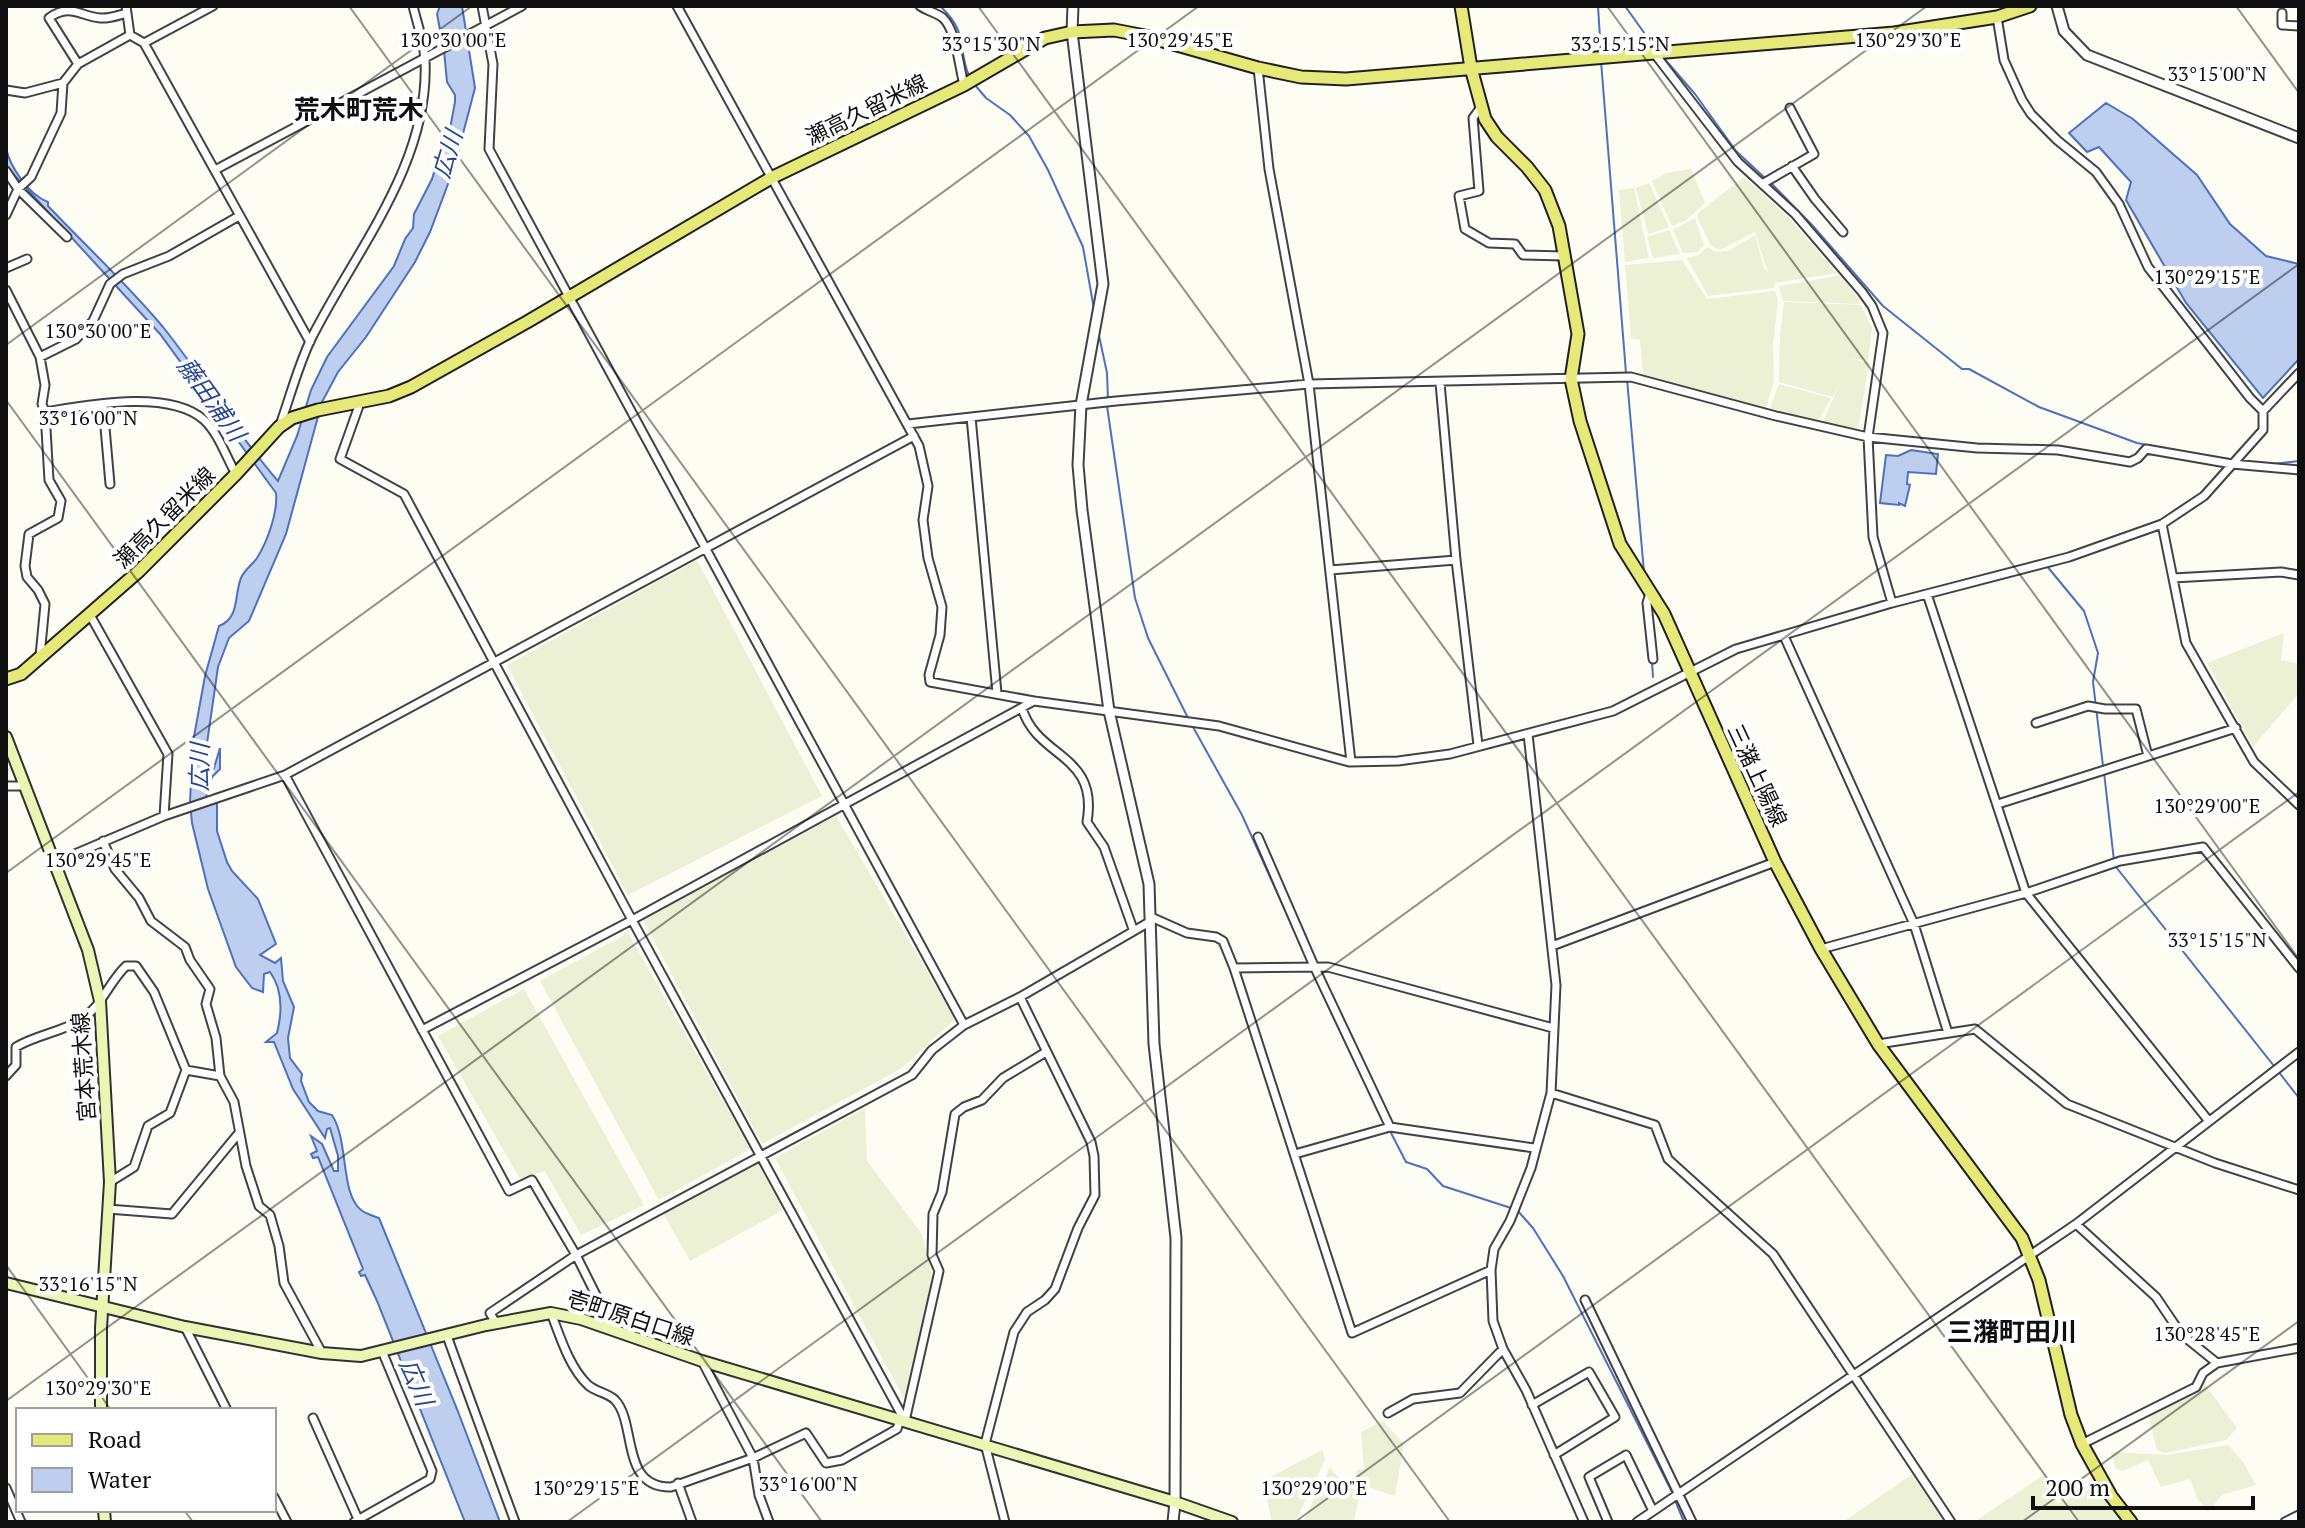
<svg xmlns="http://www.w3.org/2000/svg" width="2305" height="1528" viewBox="0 0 2305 1528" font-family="'PT Serif','Noto Sans JP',serif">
	<rect width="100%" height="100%" fill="#fdfdf3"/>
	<!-- farmland -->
	<path fill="#ecf1d5" d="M1691,169L1705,203L1685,221L1672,226L1652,181L1666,173Z
		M1744,177L1787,216L1837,273L1775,283L1774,288L1708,296L1687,258L1699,255L1707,247L1717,252L1728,251L1755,235L1764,268L1768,273L1755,232L1720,250L1711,246L1697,217L1699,212Z
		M1649,183L1669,227L1648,234L1636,188Z
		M1634,188L1649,258L1625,262L1619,190Z
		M1695,218L1704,245L1697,252L1683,253L1673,230Z
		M1669,230L1680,254L1653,258L1647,237Z
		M1682,260L1707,299L1775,291L1778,301L1773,344L1774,381L1766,408L1643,376L1640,340L1631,338L1625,265Z
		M1842,275L1861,304L1783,301L1779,286Z
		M1784,302L1861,305L1872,328L1868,361L1849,358L1869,363L1858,430L1823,422L1841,381L1833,397L1779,382L1780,334Z
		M1779,384L1831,398L1819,420L1769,410Z
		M697,560L822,796L628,895L507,665Z
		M2284,633L2281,660L2299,664V693L2253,747L2207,663Z
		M836,816L955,1019L902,1068L762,1144L642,918Z
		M628,933L750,1149L659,1200L540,981Z
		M524,989L644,1205L581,1235L545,1171L520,1179L438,1036Z
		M865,1108L867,1161L922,1234L932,1276L907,1404L775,1158Z
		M761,1160L787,1208L690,1261L663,1213Z
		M2204,1383L2237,1428L2226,1440L2165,1453L2157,1450L2148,1415L2196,1390Z
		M1383,1421L1404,1444L1395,1496L1356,1483L1357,1470L1364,1469L1361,1432Z
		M2228,1445L2243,1462L2256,1485L2222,1495L2208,1512L2197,1498L2190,1479L2161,1487L2148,1460L2123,1471L2116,1469L2111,1452L2167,1455Z
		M1322,1450L1325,1460L1295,1522H1272L1263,1481Z
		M1330,1467L1340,1479L1360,1491L1354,1522H1303Z
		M1914,1473L1946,1522H1843Z
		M2045,1474L2057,1504L2093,1488L2124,1522H1974Z"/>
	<!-- water -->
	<path fill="#bdceef" stroke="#4c71be" stroke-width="2" d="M440,6H462L475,88L454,168L430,232L415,262L366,337L338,372L322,402L286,534L249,621L229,638L218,667L203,771L204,783L214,768L220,748V769L212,777L206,798L217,802V831L227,862L232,871L258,899L276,944L260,955L275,963L281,958L283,981L294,1007L288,1038L290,1058L302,1074L301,1081L309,1102L318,1111L332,1115C349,1141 340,1193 361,1210C366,1214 374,1216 379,1218L457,1409L500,1522H465L377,1301L365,1275L361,1276L359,1272L363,1269L318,1157L313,1158L311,1154L317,1151L311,1136L322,1144L334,1171H338V1156L330,1128L327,1129L325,1138L293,1089L274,1042H266L277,1033C282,1013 283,990 270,972L264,974L263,992L252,988L236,967L208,889L192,823L190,802L193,742L205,676L219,626C240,618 234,595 241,578C245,569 252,565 257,558C267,542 278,513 276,493L160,334L6,166V148C10,167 29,195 48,202V206C87,247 127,284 163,327C203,377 236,433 278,481L297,436L311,390L327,357L394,266L405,239L413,228L414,214L432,179L442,147L449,134L455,102V95L447,82L444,51L437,14Z
		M2106,103L2133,119L2197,175L2230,224L2266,256L2299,264V359L2263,398L2186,303L2126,200L2131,182L2099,147L2087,152L2069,133Z
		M1911,450L1938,454L1936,474L1908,472L1907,484L1910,485L1905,506L1899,503V505L1880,503L1886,455L1898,456Z"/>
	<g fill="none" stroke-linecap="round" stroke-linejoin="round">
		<!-- stream -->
		<path stroke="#4c71be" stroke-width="2" d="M940,6C969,33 957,46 969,76
			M1598,6L1601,54
			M1625,6L1655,48
			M1662,56L1695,94L1736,151L1766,179
			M1601,61L1626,373
			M975,85L986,98L1010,115L1029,136L1048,170L1083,247L1094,309
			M1771,183L1812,225L1883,306L1962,369H1969L2039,407L2137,443L2199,455
			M1098,331L1107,373L1108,400
			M1627,379L1644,572
			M1107,406L1135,598L1148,638L1188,718
			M2272,464L2299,461
			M2046,565L2084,611L2098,653L2093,682L2103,766
			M1652,662L1653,677
			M1193,727L1242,815L1308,961
			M2104,772L2114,861
			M2116,867L2274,1066
			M1319,985L1344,1037
			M2278,1071L2299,1098
			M1389,1129L1406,1162L1427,1169L1443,1186L1511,1208
			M1517,1210L1533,1228L1563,1276L1673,1494
			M1675,1500L1684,1522"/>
		<defs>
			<path id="minor" d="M126,6L130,35
				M482,6L493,64L489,149L964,1025
				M677,6L919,446L928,486L923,520L928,558L942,607L940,635L929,675L930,682L1034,701
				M920,6C927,11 937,13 943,18C956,30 959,66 964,85
				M2282,13V25L2299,26
				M1997,17L2004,60L2022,100L2031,114L2057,140L2096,172L2119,204L2148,267L2250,398L2263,411
				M130,35L144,43L310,342
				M144,43L213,6
				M1654,53L1738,162L1795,214L1862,292L1872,306L1883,333L1868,437L1873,537L1892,603
				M78,64L49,18C70,3 80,16 100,18C109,19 119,15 127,13
				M1258,68L1269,169L1309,384L1351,762
				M6,90L25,93L63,83L78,64L130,35
				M1481,107L1473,118L1479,191L1459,196L1465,229L1489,243L1515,244L1523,255L1564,256
				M1792,166L1815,199L1843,232
				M215,170L522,6
				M6,171L18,189L67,237
				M1762,184L1814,154L1790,108
				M6,215L18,189L31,177L61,113L63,83
				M6,268L27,259
				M6,290L40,357L45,385L42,404L45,412L49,480L61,501L58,518L29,534L25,566L27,577L38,590L45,604L40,656
				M40,357L76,339L93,321L110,284L123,274L169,256L239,216
				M1440,383L1456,560L1478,745
				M360,403L340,459L404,494L632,920L905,1421
				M103,405L110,484
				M45,412C88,405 169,389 204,420C219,434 226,457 236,474
				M971,417L997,693
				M908,424L1116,401L1309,384L1631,377L1776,416L1868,437L1977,448L2058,450L2130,462L2138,458L2146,449L2232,464L2299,470
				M280,425C290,397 298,366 311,339C355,251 430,164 425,60C424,42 417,23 413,6
				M2162,524L2186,643L2254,762L2299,805
				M1330,570L1456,560
				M2173,578L2281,572L2299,575
				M1650,593L1647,603L1653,659
				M1927,594L2026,893L2208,1120
				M90,615L168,754L164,816
				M1784,636L1914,924L1948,1033
				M1022,708C1037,759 1099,753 1087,822L1104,847L1133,929
				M2036,723L2088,706L2105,709H2136L2148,756
				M1528,734L1556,985L1551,1093L1531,1168L1510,1221L1494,1249L1491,1270L1493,1321L1503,1349L1526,1390L1584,1522
				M285,775L509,1191L532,1180L576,1255L614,1331
				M6,786H26
				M1998,804L2236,728
				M1258,837L1314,966L1390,1127
				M103,841L115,869L139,898L151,921L185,947L190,960L210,989L206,1004L216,1038L220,1076L234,1102L246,1166L259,1206L270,1215L279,1246L284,1283L322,1353
				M56,862L164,816L285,775L914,436
				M1151,917L1187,933L1216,937L1223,941L1234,968L1352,1333L1491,1270
				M1552,946L1775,862
				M1821,949L2026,893L2120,861L2203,847L2299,968
				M1234,968L1328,967L1553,1028
				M422,1030L632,920L1034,701L1219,726L1349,762L1398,761L1450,754L1613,711L1736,649L1892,603L2069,557L2162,524L2204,496L2263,430V411L2299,373
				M1878,1044L1975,1029L2067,1104L2215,1163L2299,1190
				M186,1070L220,1076
				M6,1076L16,1065V1047C36,1035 61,1032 81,1020C102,1006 109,982 126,966H136L154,992L186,1070L170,1113L148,1126L134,1167L110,1182
				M1551,1093L1655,1125L1668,1159L1773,1254L1951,1522
				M1295,1154L1390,1127L1534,1148
				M108,1209L172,1214L238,1134
				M2076,1224L2156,1297L2181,1334L2217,1363
				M1585,1300L1692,1522
				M551,1313C560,1336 569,1367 588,1385C596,1392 608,1393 615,1400C637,1423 620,1488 671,1487L753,1458L806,1433L826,1463L842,1460L897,1429L900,1419
				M496,1323L490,1313L576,1255L912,1075L932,1050L964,1025L1020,997L1151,921
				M185,1327L227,1410
				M447,1336L515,1522
				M702,1361L753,1458L759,1495L769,1522
				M1532,1405L1589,1372L1615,1417L1554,1455
				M1388,1413L1413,1399L1460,1393L1503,1349
				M313,1418L358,1519
				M905,1421L939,1271L932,1255L933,1214L942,1192L955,1114L964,1107L982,1100L1003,1078L1046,1052
				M2082,1444L2196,1387L2203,1373L2217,1363L2299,1348
				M678,1483L692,1522
				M6,1488L21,1522
				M274,1497L287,1522
				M354,1522L430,1479L432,1471L382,1351
				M1005,1522L985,1444L1014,1332L1027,1312L1045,1300L1055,1289L1078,1228L1095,1195L1094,1156L1091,1142L1020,997
				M1608,1522L1589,1477L1626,1455L1653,1511
				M1637,1522L2076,1224L2299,1052
				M2285,1522L2299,1515"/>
			<path id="tertiary" d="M1073,6L1072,32L1103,284L1081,405L1078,465L1082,510L1109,711L1149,884L1154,1044L1176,1238L1175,1502L1173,1522
				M2057,6L2064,31L2087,55L2299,138"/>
			<path id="secondary" d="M6,737L88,950L100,1001L110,1182L101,1328V1410
				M6,1283L185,1327L322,1353L361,1356L486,1325L551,1313L581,1319L702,1361L1175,1502L1232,1522
				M104,1510L105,1522"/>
			<path id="primary" d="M1461,6L1471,68L1485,119L1497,137L1527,167L1545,190L1559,226L1578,334L1571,379L1580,421L1620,544L1664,614L1775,862L1821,949L1878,1044L2022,1238L2039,1280L2071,1415L2082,1444L2111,1496L2131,1522
				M6,679L21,674L139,571L236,474L279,427L292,418L318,410L389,396L411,387L527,322L771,178L964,85L1045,38L1072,32L1114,30L1145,36L1258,68L1301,77L1346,79L1894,33L1997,17L2030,6"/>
		</defs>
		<!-- minor casing -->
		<use href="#minor" stroke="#424242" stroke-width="11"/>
		<!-- tertiary casing -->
		<use href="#tertiary" stroke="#424242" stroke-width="13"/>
		<!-- secondary casing -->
		<use href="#secondary" stroke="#313131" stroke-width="14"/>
		<!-- primary casing -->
		<use href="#primary" stroke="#202020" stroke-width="15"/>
		<!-- minor -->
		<use href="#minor" stroke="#fff" stroke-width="7"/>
		<!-- tertiary -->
		<use href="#tertiary" stroke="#fff" stroke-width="9"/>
		<!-- secondary -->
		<use href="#secondary" stroke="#ebf6b5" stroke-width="10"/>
		<!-- primary -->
		<use href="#primary" stroke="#e5e977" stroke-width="11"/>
	</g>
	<!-- ticks -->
	<path fill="none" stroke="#0f0f0f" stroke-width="2" stroke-opacity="0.45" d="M349,6L1450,1522M978,6L2079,1522M1607,6L2299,959M2236,6L2299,93M6,345L472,6M6,400L822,1522M6,873L1199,6M6,1265L111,1410M6,1401L1927,6M184,1510L193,1522M567,1522L2299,264M1295,1522L2299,792M2022,1522L2299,1321"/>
	<g text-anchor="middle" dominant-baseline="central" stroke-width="8" stroke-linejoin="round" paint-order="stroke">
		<!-- street labels -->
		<g font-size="22" fill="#0f0f0f" stroke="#fff">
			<text transform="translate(866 109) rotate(-26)">瀬高久留米線</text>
			<text transform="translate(164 517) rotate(-45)">瀬高久留米線</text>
			<text transform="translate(1758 775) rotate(65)">三潴上陽線</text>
			<text transform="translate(83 1067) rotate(-94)">宮本荒木線</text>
			<text transform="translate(631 1317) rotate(18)">壱町原白口線</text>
		</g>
		<!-- water labels -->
		<g font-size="24" font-style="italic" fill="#264593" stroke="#fff">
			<text transform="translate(447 154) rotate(-73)">広川</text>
			<text transform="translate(212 399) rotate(54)">藤田浦川</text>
			<text transform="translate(199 767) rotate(-89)">広川</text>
			<text transform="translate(417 1382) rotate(67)">広川</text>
		</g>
		<!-- quarter labels -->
		<g font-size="26" font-weight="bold" fill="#0f0f0f" stroke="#fff">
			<text x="359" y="109">荒木町荒木</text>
			<text x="2012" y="1331">三潴町田川</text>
		</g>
	</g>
	<g font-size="20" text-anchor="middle" fill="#0f0f0f" stroke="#fff" stroke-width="8" stroke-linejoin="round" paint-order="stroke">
		<text x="453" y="47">130°30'00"E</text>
		<text x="1180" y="47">130°29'45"E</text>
		<text x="1908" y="47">130°29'30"E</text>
		<text x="991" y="51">33°15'30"N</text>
		<text x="1620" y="51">33°15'15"N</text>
		<text x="2217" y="81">33°15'00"N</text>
		<text x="2207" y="284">130°29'15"E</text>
		<text x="98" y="338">130°30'00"E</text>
		<text x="88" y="425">33°16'00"N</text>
		<text x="2207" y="813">130°29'00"E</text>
		<text x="98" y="867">130°29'45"E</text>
		<text x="2217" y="947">33°15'15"N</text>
		<text x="88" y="1291">33°16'15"N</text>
		<text x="2207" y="1341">130°28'45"E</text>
		<text x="98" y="1395">130°29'30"E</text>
		<text x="808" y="1491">33°16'00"N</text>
		<text x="586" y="1495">130°29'15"E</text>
		<text x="1314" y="1495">130°29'00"E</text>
	</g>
	<!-- border -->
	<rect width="2305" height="1528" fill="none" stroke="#0f0f0f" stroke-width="16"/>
	<!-- legend -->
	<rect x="16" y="1408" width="260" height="104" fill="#ffffff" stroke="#9f9f9f" stroke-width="2"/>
	<rect x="32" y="1434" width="40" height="12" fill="#e5e977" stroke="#9f9f9f" stroke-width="2"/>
	<text x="88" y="1448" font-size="24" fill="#0f0f0f">Road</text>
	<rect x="32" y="1468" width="40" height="24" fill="#bdceef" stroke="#9f9f9f" stroke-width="2"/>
	<text x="88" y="1488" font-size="24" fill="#0f0f0f">Water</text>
	<!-- scale -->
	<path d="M2033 1496v12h220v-12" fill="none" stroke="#0f0f0f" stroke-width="4"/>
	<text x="2045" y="1496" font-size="24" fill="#0f0f0f" stroke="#ffffff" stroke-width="6" paint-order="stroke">200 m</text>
</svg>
